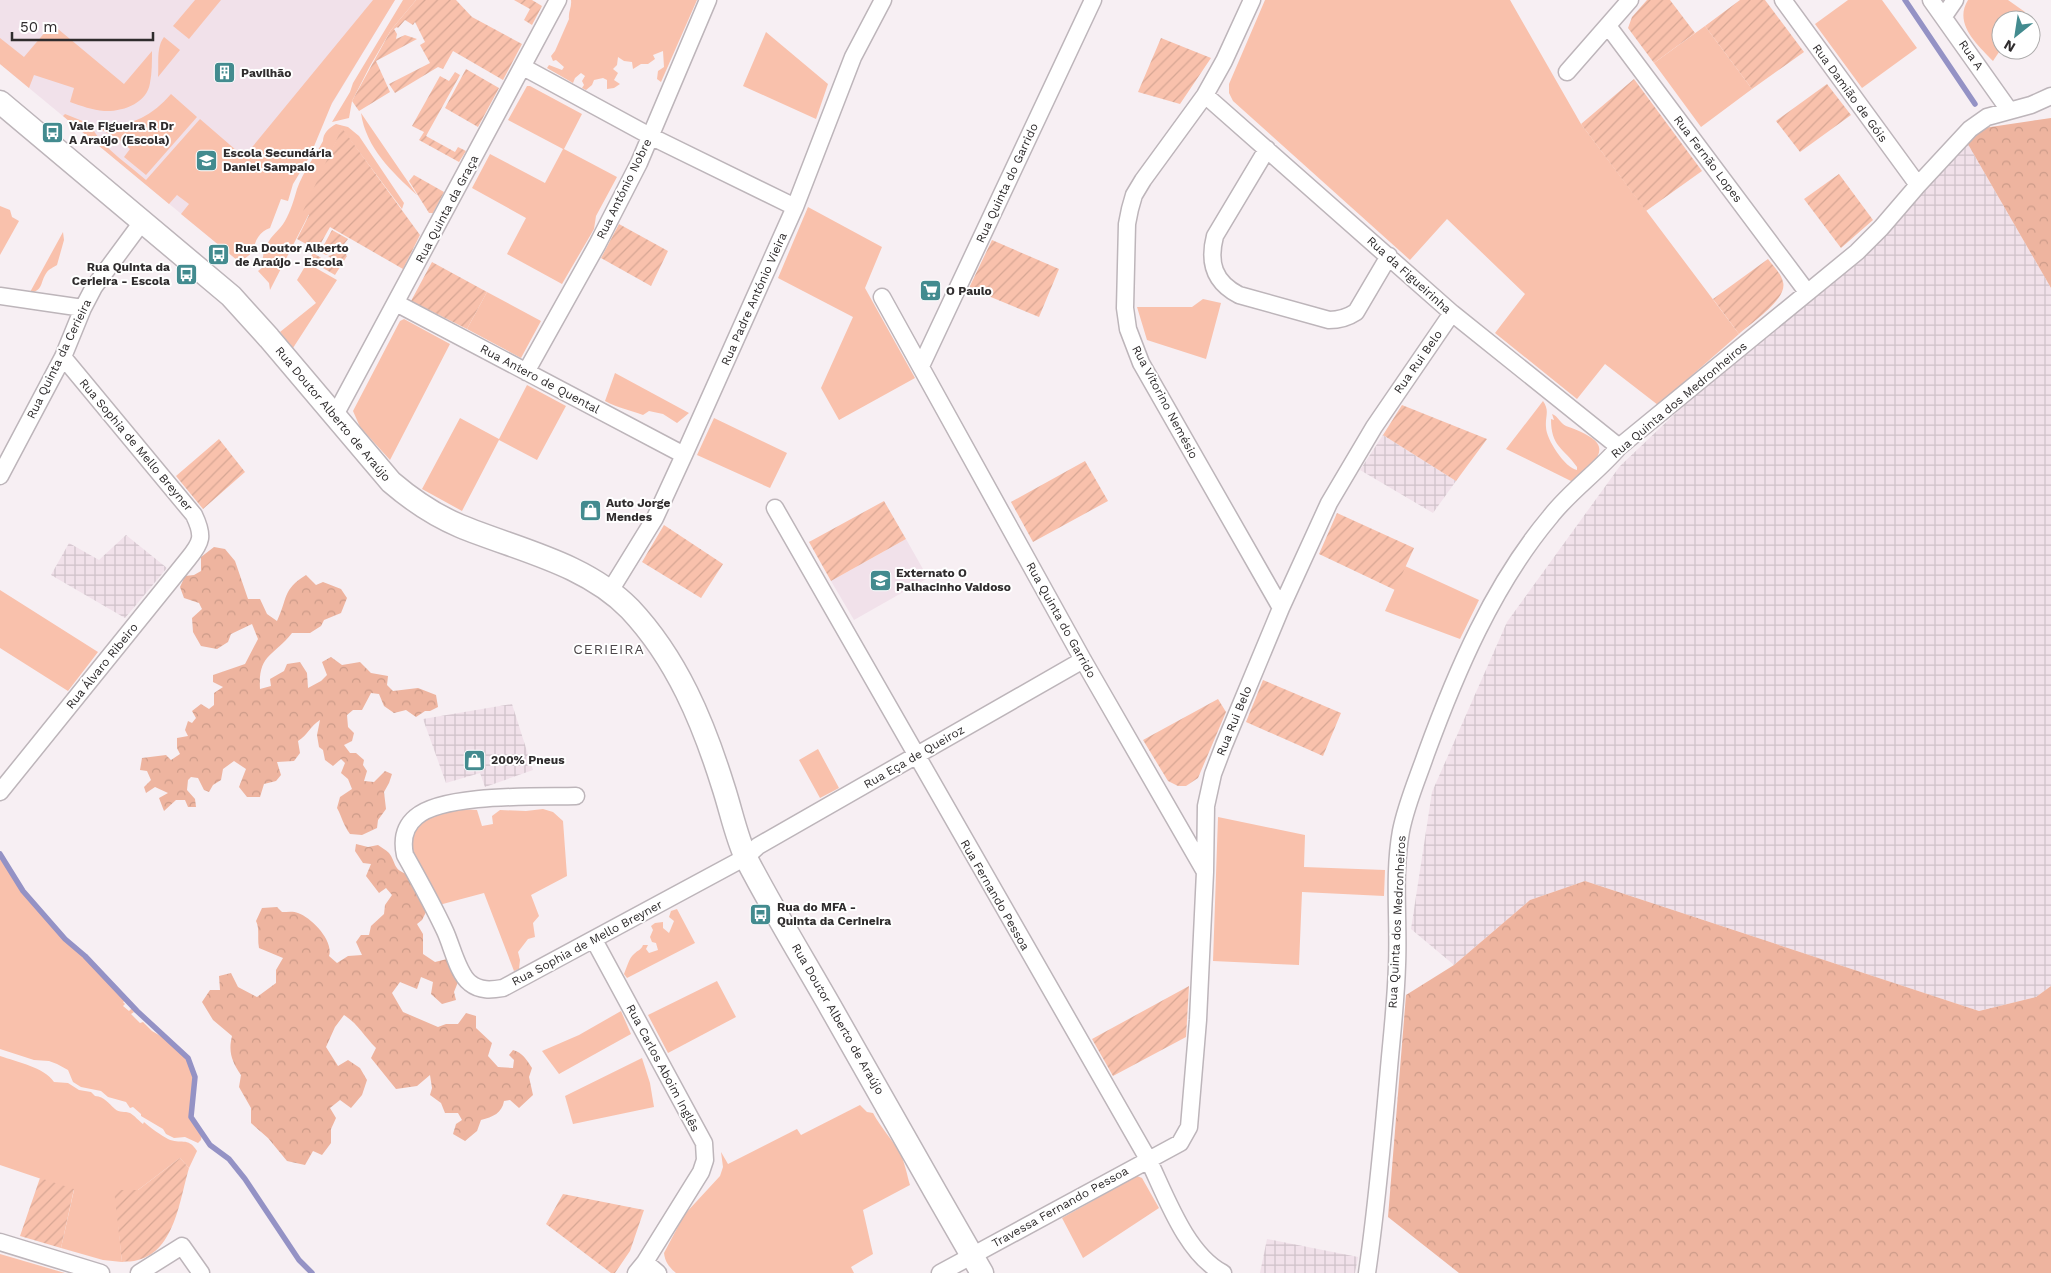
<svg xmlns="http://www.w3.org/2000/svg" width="2051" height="1273" viewBox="0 0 2051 1273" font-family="'Work Sans',sans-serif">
	<defs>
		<pattern id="industrial-grid" width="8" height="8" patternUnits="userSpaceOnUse" patternTransform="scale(1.25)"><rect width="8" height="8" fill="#f1e1ea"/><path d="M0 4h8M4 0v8" fill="none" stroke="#cfc1c9"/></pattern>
		<pattern id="forest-crowns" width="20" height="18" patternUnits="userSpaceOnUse" patternTransform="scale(1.25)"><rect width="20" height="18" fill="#eeb49f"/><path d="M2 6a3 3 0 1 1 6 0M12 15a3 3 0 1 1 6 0" fill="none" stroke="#cc9b89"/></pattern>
		<pattern id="garden-furrows" width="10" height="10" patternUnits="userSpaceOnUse" patternTransform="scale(1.25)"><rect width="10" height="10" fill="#f9c1ac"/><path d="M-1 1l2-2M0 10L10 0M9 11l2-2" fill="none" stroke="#d6a694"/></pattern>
	</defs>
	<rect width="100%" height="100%" fill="#f7eff3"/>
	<!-- built -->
	<path fill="#f1e1ea" d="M0,0H395L237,260L0,64Z
		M906,539L928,578L854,620L831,581Z"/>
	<!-- industrial -->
	<path fill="url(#industrial-grid)" d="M1965,139L2051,288V986L2036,997L1979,1011L1585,881L1530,900L1454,965L1411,929L1432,792L1507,622L1620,466Z
		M1383,435L1456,481L1433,513L1360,470Z
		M126,535L167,568L125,618L51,575L69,543L99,560Z
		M512,704L533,770L485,787L480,773L446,783L423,719Z
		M1267,1239L1358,1257L1355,1273H1260Z"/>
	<!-- green -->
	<path fill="#f9c1ac" d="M195,0H221L189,39L173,26Z
		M373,0H395L332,103L310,156L293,184L288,201L281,199L270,228C260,231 254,241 254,251L242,261L237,260L181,214L189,204L177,195L169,204L63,116L65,114L90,124C100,146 128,164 146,180L200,119L244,157Z
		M403,0H416L391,30L370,66L352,101L349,118L332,122L350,92L353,83Z
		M571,0H697L661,82L657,79L658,71L664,67L663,51L653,55L655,59L648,64H641L633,69L632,62L624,61L618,57L617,65L613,69L618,73L614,80L620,84L614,88L607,89V80L603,78L594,80L592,85L586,90L582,88L584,85L582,81L585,76L581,73L575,78L573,83L547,68L549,65L562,70L564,67L556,60L553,61L551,56L555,51L569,19C568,12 572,7 571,0Z
		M1265,0H1510L1581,124L1739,334L1658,405L1605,364L1577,399L1495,333L1525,294L1447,219L1410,260L1233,101L1229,93V84Z
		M1848,0H1882L1917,48L1862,88L1815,24Z
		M1968,0H2008L2025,12L2020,20H2001V49L1993,61C1978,45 1953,24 1968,0Z
		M52,24L124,84L152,51C152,61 152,73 150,83C147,103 123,112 104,111C93,110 81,106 70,102L74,88L34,75L29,88L0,64V38L24,57Z
		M1705,26L1752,89L1701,127L1654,63Z
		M766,32L828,84L816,119L743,86Z
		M164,37L180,50L158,77C159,64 156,47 164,37Z
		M527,86H530L582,114L564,149L617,177L596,216L594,229L562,284L507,254L526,218L472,188L490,154L545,183L563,149L508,120Z
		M171,94L197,117L146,175L124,157L130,149L118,139L100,129L102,126C130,127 152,116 171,94Z
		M361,113L417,195C392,172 366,148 361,113Z
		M336,124L348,127L359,136L404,203L402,209L342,129L304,211L309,214L270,290L269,283L258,271L263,267C262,260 263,251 267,245C271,235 280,230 285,221C291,210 294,200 297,189C303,172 315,156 323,141C323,133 329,128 336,124Z
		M0,206L10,210L12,217L19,221L0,255Z
		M808,207L882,247L865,288L915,378L839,420L821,388L853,317L778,278Z
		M63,232L64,240L57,265C54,267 49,269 47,272C39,283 45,289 29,294Z
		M307,263L337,280L293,348L280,332L316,303L297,280Z
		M487,292L541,321L521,358L467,329Z
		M1203,299L1221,303L1206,359L1147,340L1137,307H1192Z
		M404,319L450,344L390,460L360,427L353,411L400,321Z
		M615,373L689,413L677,423L663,414L649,411L643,415C630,410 618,408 605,401Z
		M527,385L566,406L537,460L499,440L462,511L422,489L460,418L499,439Z
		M1543,401C1550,411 1545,416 1546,427C1546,439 1565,468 1577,470V467C1563,447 1551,447 1551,419L1554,420L1552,414C1558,416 1560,423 1566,426C1613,443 1605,452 1575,483L1506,449Z
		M714,418L787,453L770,488L697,455Z
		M1405,566L1479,600L1460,639L1385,611Z
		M0,590L98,652L68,691L0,648Z
		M818,749L839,788L820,798L799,760Z
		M459,809L477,810L482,826L493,824L492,816L500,810L526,811L543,809L553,812L563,821L567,876L531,895L539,916L533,923L535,937L528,939L518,952L520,960L519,969L514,971L484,893L439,905C416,859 384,822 459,809Z
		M1218,817L1305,835L1304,867L1385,870L1384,896L1302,892L1299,965L1213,961Z
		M0,854L23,891L65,939L85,956L126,1000L123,1002L125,1004L123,1006L129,1011L132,1008L134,1012L131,1014L140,1023L143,1022L152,1031L176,1045L188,1058L195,1077L191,1117L202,1134L201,1140L198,1143L185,1137L174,1138L166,1134L163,1129L141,1116V1114L133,1107L130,1108L126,1102L108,1097L101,1091L81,1087L73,1082L68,1070L57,1064L49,1061L34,1060L0,1049Z
		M677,909L695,943L627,978L624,974C627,967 629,958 634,954C638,950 641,950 643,945H648L646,949L649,953L658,950L656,943L652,942L650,937L653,930L651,926L655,923L663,922V928L669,933L674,921L669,917L671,911Z
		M717,981L736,1017L668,1053L648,1015Z
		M621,1011L631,1034L559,1074L542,1051L579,1035Z
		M0,1056C17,1062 44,1067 54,1082L68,1083L79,1090L91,1092L95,1096C105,1097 108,1103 115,1109C119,1113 125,1111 130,1113C134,1115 139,1121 143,1124L144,1122C149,1127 162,1136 168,1139C180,1145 188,1136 197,1151L189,1168L180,1158L138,1190H115L122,1262L103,1260L61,1248L74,1190L0,1165Z
		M642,1058L650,1083L654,1107L573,1124L565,1096Z
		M860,1105L867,1112L873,1113C881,1128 892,1139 900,1153C905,1163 907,1175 910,1185L863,1210L873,1254L851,1267L854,1273H676C669,1267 665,1262 664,1253L684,1215L720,1176L723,1167L721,1152L728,1164L797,1129L801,1135Z
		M1137,1176L1142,1178L1159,1208L1083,1258L1062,1218Z
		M0,1254L65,1273H0Z"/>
	<!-- forest -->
	<path fill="url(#forest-crowns)" d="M2051,118V288L1965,139L1977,129Z
		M214,547L225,549L235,561L248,599H260L267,614L277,621C288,598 282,590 306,575L316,585L323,582L341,589L347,598L341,613L324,620L321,626L310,633H292C273,657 258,654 260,689L271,686L270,679L284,671L287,664L300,662L307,673L308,688L321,681L327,675L322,662L331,657L342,665L360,662L371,673L388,676L387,685L393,691L418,688L436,695L438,707L430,711H425L416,717L406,710L394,713L384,706L379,694L371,693L362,710H353L347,715L348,727L354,733L352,741L344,745L350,753H356L364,760L363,765L367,771L364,781L374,782L385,771L392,774L389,783L384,792L386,809L378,820L377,828L362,835L350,834C342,823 343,819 337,808L340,797L352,789L348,779L341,773L345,763L341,759L333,766L325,760L323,750L319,747L317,735L320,720C310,726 308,735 298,741L300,753L294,761L277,762L281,775L276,781L264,784L260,797H247L239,787L246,769L234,761L223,769L221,780L213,785L209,792L204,790L198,778L191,777L188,780L187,790L195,799L196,807H188L185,800H176L164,811L159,798L168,793L155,787L146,793L144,787L151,780L147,771L140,770L142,758L166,755L171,760L180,754L177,748V738L188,736L185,730L188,721L192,723L196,718L192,711L201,704L209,709L214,705V693L223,687L213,682V675L245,664L258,639L252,624L231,634L228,642L217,649L201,646L193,632L192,618L202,609L199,603L184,598L180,587L185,576L194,575L201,571V557Z
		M356,844L368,847L378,845C381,847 386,850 389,853C396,862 393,870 407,874L427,910L422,920L417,924L423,934V954L435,962L447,959L458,982L454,992L456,1000L442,1004L431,994L433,982L421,977L417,989L400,982L392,993L403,1012L438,1027L446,1024H458L466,1013L476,1016V1028L492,1043L488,1056L498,1067L513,1068L514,1060L509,1055L513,1050C523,1053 526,1059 532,1068L529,1077L533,1095L519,1108L510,1100L504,1101C502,1113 493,1117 481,1120L477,1131L465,1141L453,1134L456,1124L462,1120L458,1113H445L441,1103L430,1095L432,1088L430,1075L417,1086L396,1089L371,1058L376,1048C364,1036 358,1024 344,1015L335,1027L326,1047L338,1066L348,1060L360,1068L367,1080L362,1095L351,1108L340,1100L330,1108L336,1118L331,1129V1143L322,1155L313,1151L305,1165L287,1161L268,1138L251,1123V1108L239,1087L241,1075C232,1062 228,1052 232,1036L213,1020L202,1002L210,990H220L219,976L231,973L238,987L257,997L276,983V970L283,958L259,948C257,938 260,929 256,921L262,908L277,907L282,912C287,912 294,911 298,913C312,918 334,941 329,956L337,963L348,956L362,955L356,942L361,935H369L371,926L384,914L385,905L392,895L386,888L379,893L366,876L371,864L363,863L355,851Z
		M1585,881L1979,1011L2036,997L2051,986V1273H1459L1388,1217L1406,995L1454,965L1530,900Z"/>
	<!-- garden -->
	<path fill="url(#garden-furrows)" d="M416,0H456L472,17L522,44L503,80L453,51L443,69L438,67L395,93L389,84L430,63L420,45L425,42L415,22L413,25L405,20L398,28L397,27L394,29L397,34L396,39L405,35L417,39L376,61L390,92L359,111L352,101L391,30Z
		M514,0H532L542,6L532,25L524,20L530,9Z
		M1647,0H1670L1695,33L1654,63L1628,28L1632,17Z
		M1740,0H1765L1804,52L1752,89L1705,26Z
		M1161,38L1211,58L1180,104L1138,92Z
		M466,69L499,88L478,127L445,108Z
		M455,72L460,75L426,136L455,152L458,147L466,151L459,162L419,140L424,132L412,126L440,76L449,81Z
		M1634,79L1702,171L1646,211L1581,124Z
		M1827,84L1851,115L1800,152L1776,121Z
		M342,128L420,235L403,269L330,227L317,250L297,239L309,215L303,211Z
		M1839,174L1873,220L1841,248L1804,199Z
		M414,175L444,192L433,213H429L409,181Z
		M619,224L668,251L651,286L601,258Z
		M332,230L348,239L341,248L326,255L320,252Z
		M992,240L1059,269L1039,317L969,288Z
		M346,247L349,249L346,255L347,256L335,275L309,260L313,253L323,259L321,264L323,266L329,268L334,260L328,256L337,253Z
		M1768,259C1773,266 1781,273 1783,282C1788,299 1751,323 1739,334L1713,299Z
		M432,262L487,292L467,329L411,301Z
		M1402,405L1487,439L1456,481L1383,435Z
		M219,439L245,472L203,509L176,476Z
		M1085,461L1108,501L1033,542L1011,502Z
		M884,501L906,539L831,581L809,542Z
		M1337,513L1414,548L1395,590L1319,554Z
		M664,525L723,564L701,598L642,562Z
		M1263,680L1341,713L1323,756L1246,722Z
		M1218,699L1226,712L1198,778L1186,786H1178L1168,781L1143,740Z
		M1189,986L1186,1037L1113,1076L1092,1039Z
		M180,1158L189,1168C180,1198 175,1251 138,1260C133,1262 127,1261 122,1262L114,1190H138Z
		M40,1178L74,1189L61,1248L20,1236Z
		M563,1194L644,1210L630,1251L615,1273H611L546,1224Z"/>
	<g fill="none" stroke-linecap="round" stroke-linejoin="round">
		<!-- stream -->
		<path stroke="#9492c5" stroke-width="5.5" d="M1905,0L1975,104
			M0,854L23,891L65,939L85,956L137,1011L188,1058L195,1077L191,1117L210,1145L229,1159L245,1179L299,1260L312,1273"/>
		<defs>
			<path id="street" d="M1252,0L1224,61L1205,95L1143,180L1134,195L1130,209L1127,224L1125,308L1128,329L1141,363L1281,608
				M1783,0L1918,185
				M1931,0L2009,110
				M1944,16L1955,0
				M1608,26L1807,292
				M523,67L650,136L795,207
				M1567,72L1630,0
				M1205,95L1452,313L1619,447
				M1267,149L1215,236C1208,263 1214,282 1239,295L1329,320C1340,320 1347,318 1356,312L1389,256
				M0,296L83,308
				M882,297L1083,660L1204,870
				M396,303L684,455
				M921,366L1093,0
				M526,372L597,245L639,163L708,0
				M334,417L558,0
				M0,476L63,357L83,308L94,287L142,222
				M775,508L1148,1159C1166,1196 1186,1254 1223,1273
				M610,591L655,518L684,455L795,207L853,57L883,0
				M0,792L188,559C202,542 204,536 194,515L63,357
				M576,796C539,797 443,793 416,817C404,827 402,841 405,855C419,880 433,905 445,931C452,946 458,974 470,983C480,991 491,990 503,988L746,857L758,846L1083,660
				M594,940L704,1143L705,1160L701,1172L645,1262L636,1273
				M0,1242L101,1273
				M645,1262L658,1273
				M139,1273L182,1246L201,1273
				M940,1273L1180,1143L1189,1127L1198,1020L1205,872L1206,806L1213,774L1224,745L1281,608L1329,503L1374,427L1452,313
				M1367,1273C1377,1205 1383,1137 1389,1068C1392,1034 1396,1000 1397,965C1399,921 1393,875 1401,831C1406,805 1417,780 1426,754C1456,672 1493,585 1550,517C1570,491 1598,472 1619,447L1857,252L1881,228L1918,185L1970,129L1987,117L2031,105L2051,96"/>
			<path id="secondary" d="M0,102L231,296L269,338L391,482C412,500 434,515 460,526C518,550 585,563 630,609C677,659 703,722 723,786C731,810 736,837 747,860C773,910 803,959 831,1008C881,1096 931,1185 982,1273"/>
		</defs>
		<!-- street casing -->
		<use href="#street" stroke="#bdb5ba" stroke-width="19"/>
		<!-- secondary casing -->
		<use href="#secondary" stroke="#bdb5ba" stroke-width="25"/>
		<!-- street -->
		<use href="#street" stroke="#fff" stroke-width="16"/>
		<!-- secondary -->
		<use href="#secondary" stroke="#fff" stroke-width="22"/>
	</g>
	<!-- icons -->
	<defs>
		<symbol id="building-square" viewBox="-11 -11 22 22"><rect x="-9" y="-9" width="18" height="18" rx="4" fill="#438b8f" stroke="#fff"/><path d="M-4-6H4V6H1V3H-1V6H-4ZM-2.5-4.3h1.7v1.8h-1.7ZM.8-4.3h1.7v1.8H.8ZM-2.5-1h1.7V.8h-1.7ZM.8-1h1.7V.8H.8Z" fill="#fff"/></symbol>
		<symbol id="bus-square" viewBox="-11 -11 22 22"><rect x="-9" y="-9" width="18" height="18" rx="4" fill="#438b8f" stroke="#fff"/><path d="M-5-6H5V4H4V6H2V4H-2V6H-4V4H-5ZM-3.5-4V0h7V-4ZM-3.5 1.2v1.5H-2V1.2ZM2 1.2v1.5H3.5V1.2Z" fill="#fff"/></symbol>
		<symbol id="school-square" viewBox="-11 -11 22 22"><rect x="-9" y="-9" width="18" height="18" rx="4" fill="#438b8f" stroke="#fff"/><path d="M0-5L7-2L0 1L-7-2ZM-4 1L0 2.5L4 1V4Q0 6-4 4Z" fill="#fff"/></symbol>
		<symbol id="supermarket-square" viewBox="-11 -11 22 22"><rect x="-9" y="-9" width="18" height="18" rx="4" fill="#438b8f" stroke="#fff"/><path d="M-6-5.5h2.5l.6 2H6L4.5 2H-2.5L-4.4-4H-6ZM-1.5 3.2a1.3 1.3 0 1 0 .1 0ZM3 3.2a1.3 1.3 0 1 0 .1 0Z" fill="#fff"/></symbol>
		<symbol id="shop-square" viewBox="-11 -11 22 22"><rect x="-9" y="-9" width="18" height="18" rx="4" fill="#438b8f" stroke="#fff"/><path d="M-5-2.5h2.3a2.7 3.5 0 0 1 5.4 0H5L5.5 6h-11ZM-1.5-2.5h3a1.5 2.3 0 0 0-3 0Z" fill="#fff"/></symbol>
	</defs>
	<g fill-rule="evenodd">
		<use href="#building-square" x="212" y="60" width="25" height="25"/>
		<use href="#bus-square" x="40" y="120" width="25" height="25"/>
		<use href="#school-square" x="194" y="148" width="25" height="25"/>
		<use href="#bus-square" x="206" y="242" width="25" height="25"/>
		<use href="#bus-square" x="174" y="262" width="25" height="25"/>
		<use href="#supermarket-square" x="918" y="278" width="25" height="25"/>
		<use href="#shop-square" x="578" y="498" width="25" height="25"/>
		<use href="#school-square" x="868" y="568" width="25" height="25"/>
		<use href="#shop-square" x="462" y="748" width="25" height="25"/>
		<use href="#bus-square" x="748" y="902" width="25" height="25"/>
	</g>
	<g text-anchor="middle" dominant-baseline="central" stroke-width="4" stroke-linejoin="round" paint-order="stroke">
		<!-- street labels -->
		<g font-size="12" fill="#2f2c2d" stroke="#fff">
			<text transform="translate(1971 55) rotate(55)">Rua A</text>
			<text transform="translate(1850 93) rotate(54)">Rua Damião de Góis</text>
			<text transform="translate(1708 159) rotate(53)">Rua Fernão Lopes</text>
			<text transform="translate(1007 183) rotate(-65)">Rua Quinta do Garrido</text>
			<text transform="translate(624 189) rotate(-64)">Rua António Nobre</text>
			<text transform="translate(447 209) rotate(-62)">Rua Quinta da Graça</text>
			<text transform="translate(1409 275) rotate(42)">Rua da Figueirinha</text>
			<text transform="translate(754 299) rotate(-66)">Rua Padre António Vieira</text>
			<text transform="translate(59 359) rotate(-64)">Rua Quinta da Cerieira</text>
			<text transform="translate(1418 362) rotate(-55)">Rua Rui Belo</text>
			<text transform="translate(540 379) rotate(28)">Rua Antero de Quental</text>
			<text transform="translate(1679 400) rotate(-40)">Rua Quinta dos Medronheiros</text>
			<text transform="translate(1165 402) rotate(62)">Rua Vitorino Nemésio</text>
			<text transform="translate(333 414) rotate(50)">Rua Doutor Alberto de Araújo</text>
			<text transform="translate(136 445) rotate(50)">Rua Sophia de Mello Breyner</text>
			<text transform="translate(1061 620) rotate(61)">Rua Quinta do Garrido</text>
			<text transform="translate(102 666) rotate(-51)">Rua Álvaro Ribeiro</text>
			<text transform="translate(1234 721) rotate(-68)">Rua Rui Belo</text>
			<text transform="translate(914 757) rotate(-30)">Rua Eça de Queiroz</text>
			<text transform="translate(995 895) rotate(60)">Rua Fernando Pessoa</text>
			<text transform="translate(1397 922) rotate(-87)">Rua Quinta dos Medronheiros</text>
			<text transform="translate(587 943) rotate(-28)">Rua Sophia de Mello Breyner</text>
			<text transform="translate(838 1019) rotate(60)">Rua Doutor Alberto de Araújo</text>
			<text transform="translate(663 1068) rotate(62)">Rua Carlos Aboim Inglês</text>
			<text transform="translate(1060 1207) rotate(-29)">Travessa Fernando Pessoa</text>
		</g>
		<!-- poi labels -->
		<g font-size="12" font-weight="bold" fill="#2f2c2d" stroke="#fff" text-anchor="start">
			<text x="241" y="73">Pavilhão</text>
			<text x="69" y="126">Vale Figueira R Dr<tspan x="69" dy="14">A Araújo (Escola)</tspan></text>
			<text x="223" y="153">Escola Secundária<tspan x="223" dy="14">Daniel Sampaio</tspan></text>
			<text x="235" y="248">Rua Doutor Alberto<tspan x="235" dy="14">de Araújo - Escola</tspan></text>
			<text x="170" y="267" text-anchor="end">Rua Quinta da<tspan x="170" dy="14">Cerieira - Escola</tspan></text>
			<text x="946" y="291">O Paulo</text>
			<text x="606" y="503">Auto Jorge<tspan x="606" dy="14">Mendes</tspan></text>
			<text x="896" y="573">Externato O<tspan x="896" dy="14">Palhacinho Vaidoso</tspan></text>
			<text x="491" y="760">200% Pneus</text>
			<text x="777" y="907">Rua do MFA -<tspan x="777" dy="14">Quinta da Cerineira</tspan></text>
		</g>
		<!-- neighbourhood labels -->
		<g font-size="14" letter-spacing="1" fill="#4e484b" stroke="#fff">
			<text x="609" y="649">CERIEIRA</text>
		</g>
	</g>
	<!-- north arrow -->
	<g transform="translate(2016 35) rotate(210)"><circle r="24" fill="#ffffff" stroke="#acabab"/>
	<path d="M0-4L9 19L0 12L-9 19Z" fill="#438b8f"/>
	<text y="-8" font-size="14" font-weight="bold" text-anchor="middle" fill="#2f2c2d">N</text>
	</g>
	<!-- scale -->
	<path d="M12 32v8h141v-8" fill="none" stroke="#2f2c2d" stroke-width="2.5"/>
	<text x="20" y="32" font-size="15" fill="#2f2c2d" stroke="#ffffff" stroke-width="4" paint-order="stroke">50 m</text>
</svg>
